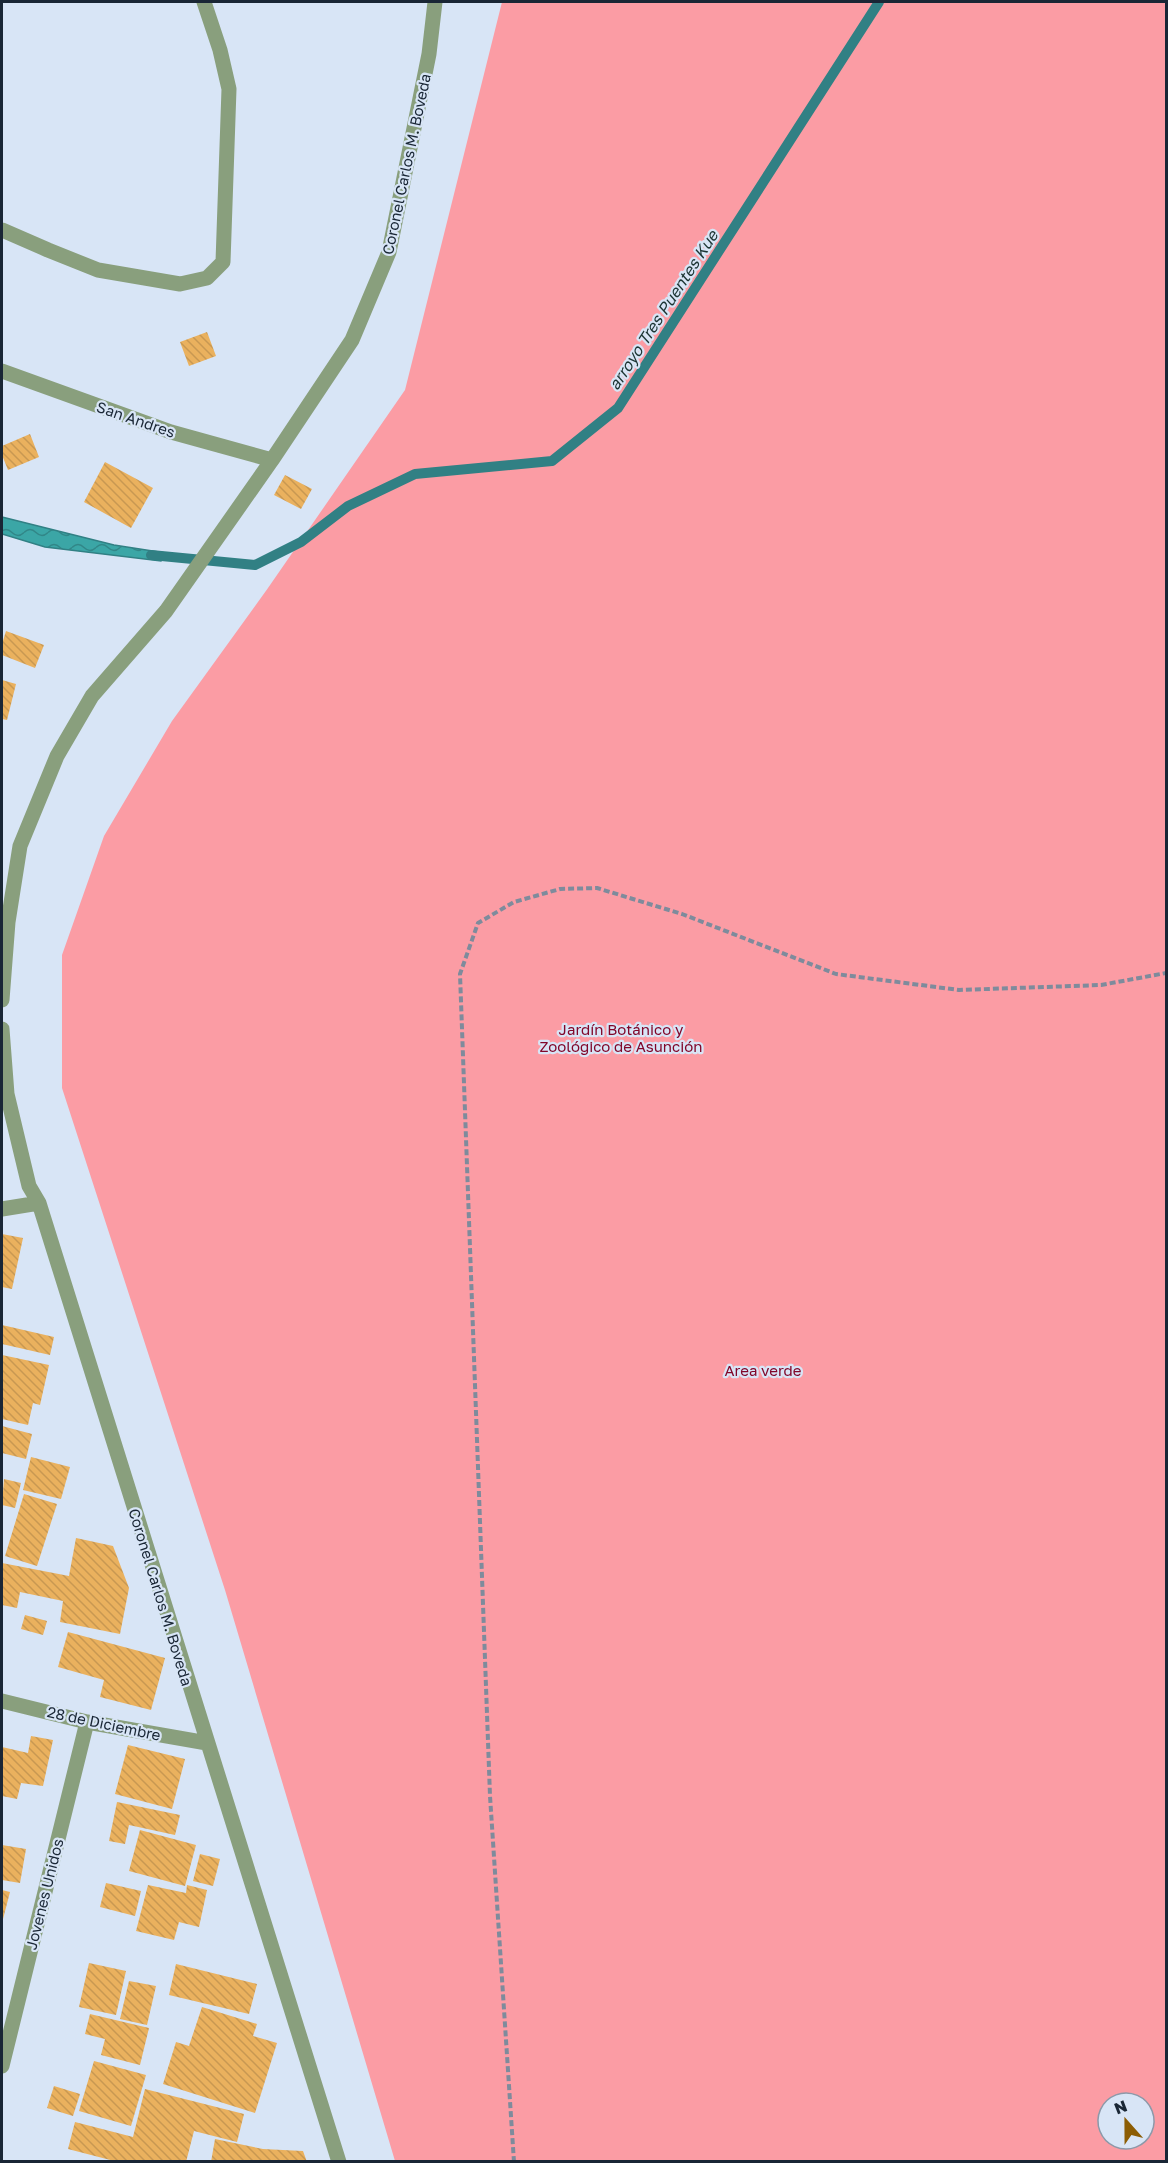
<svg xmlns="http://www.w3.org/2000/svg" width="1168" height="2163" viewBox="0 0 1168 2163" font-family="'Golos Text',sans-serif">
	<defs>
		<pattern id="water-waves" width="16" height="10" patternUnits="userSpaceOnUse" patternTransform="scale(1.5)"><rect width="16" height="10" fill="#3ba6a6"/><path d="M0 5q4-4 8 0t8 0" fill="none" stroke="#318788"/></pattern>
		<pattern id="building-back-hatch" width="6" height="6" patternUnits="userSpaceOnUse" patternTransform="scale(1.5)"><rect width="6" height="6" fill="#eab15e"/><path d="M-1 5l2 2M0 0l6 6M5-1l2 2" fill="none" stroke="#c89852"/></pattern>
	</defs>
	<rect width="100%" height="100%" fill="#d8e5f6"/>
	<!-- park -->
	<path fill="#fb9ca4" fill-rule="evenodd" d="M502,2H1166V2161H395L225,1590L62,1088V955L104,836L172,721L268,588L405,390ZM1108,2103H1144V2139H1108Z"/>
	<!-- water -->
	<path fill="url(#water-waves)" stroke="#318084" stroke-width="1.5" d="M2,517L114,545L166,553L161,561L45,547L2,534Z"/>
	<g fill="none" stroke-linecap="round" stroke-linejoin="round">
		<!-- stream -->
		<path stroke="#318084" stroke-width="10" d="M151,555L255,565L301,542L348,506L415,474L552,461L618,408L879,2"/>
	</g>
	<!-- building -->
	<path fill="url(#building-back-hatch)" d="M207,332L216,356L189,366L180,342Z
		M30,434L39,457L8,470L2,455V446Z
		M105,462L153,488L131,528L84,502Z
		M285,475L312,489L301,509L274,495Z
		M6,631L44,645L35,668L2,655V644Z
		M2,680L16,684L7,720L2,719Z
		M2,1234L23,1238L12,1289L2,1287Z
		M2,1325L54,1337L50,1355L2,1344Z
		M2,1355L49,1365L40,1405L33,1403L28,1425L2,1419Z
		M2,1426L32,1434L26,1459L2,1453Z
		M31,1457L70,1467L61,1499L23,1490Z
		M4,1479L21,1483L15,1508L2,1505Z
		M24,1494L57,1504L37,1566L5,1556Z
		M76,1538L113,1546L129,1588L120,1634L60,1622L63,1601L20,1592L17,1608L2,1605V1563L69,1576Z
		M25,1615L47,1621L43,1635L21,1629Z
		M68,1632L165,1658L151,1710L100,1697L104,1680L58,1667Z
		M31,1736L53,1740L43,1786L21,1783L17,1799L2,1796V1747L28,1753Z
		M128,1745L185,1759L172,1809L115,1794Z
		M117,1802L180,1815L175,1835L129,1825L125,1844L109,1841Z
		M140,1830L196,1845L185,1886L129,1871Z
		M2,1845L26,1849L20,1883L2,1880Z
		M200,1854L220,1859L213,1886L193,1881Z
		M106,1883L141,1891L135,1916L100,1907Z
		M148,1885L186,1893L187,1885L207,1890L199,1927L179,1922L174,1940L136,1931Z
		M2,1890L10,1892L2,1923Z
		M89,1963L126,1971L116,2015L79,2007Z
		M176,1964L257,1984L249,2014L169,1995Z
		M129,1981L156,1986L147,2025L120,2019Z
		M202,2007L257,2024L253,2036L277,2043L255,2113L163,2084L176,2042L189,2046Z
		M90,2014L149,2028L140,2065L101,2055L105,2039L85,2034Z
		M94,2061L146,2075L131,2126L79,2111Z
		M54,2086L80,2094L73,2116L47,2108Z
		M145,2089L244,2114L237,2142L194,2131L186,2162H118L68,2149L75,2122L133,2137Z
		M215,2139L263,2149L303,2151L307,2162H211Z"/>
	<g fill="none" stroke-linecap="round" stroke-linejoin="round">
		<!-- path -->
		<path stroke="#7e8b9c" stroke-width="4" stroke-dasharray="6 3" stroke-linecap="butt" d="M514,2162L490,1796L460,974L478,923L514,902L560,889L597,888L682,914L836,974L959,990L1101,985L1166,973"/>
		<!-- minor -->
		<path stroke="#899f7d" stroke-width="15" d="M2,230L48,250L98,270L180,284L207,278L223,262L229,89L220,50L204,2
			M2,371L171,432L272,460
			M2,1000L8,922L20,846L57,756L92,696L166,611L272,460L352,340L389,252L429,54L435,2
			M2,1029L7,1094L29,1186L39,1203L339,2162
			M2,1209L39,1203
			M2,1701L87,1722L207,1743
			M2,2066L87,1722"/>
	</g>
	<g text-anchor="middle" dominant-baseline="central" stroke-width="4.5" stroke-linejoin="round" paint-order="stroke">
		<!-- street labels -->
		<g font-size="15" fill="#192635" stroke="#d8e5f6">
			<text transform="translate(406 164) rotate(-78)">Coronel Carlos M. Boveda</text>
			<text transform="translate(136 419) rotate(19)">San Andres</text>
			<text transform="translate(161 1597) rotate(73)">Coronel Carlos M. Boveda</text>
			<text transform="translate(104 1723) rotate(12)">28 de Diciembre</text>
			<text transform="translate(44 1894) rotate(-76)">Jovenes Unidos</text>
		</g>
		<!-- park labels -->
		<g font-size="15" fill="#81072a" stroke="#d8e5f6">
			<text x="621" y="1029">Jardín Botánico y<tspan x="621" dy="17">Zoológico de Asunción</tspan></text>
			<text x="763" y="1370">Area verde</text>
		</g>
		<!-- water labels -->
		<g font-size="16" font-style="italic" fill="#1c3433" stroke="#d8e5f6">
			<text transform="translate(663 310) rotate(-57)">arroyo Tres Puentes Kue</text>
		</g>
	</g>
	<!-- border -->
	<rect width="1168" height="2163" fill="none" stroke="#192635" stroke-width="6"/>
	<!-- north arrow -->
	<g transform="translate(1126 2121) rotate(339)"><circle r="28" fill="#d8e5f6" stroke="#8c99a9" stroke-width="1.5"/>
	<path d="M0-4.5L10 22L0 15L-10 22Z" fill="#8c5d04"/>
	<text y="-9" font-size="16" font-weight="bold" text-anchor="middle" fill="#192635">N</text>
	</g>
</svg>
